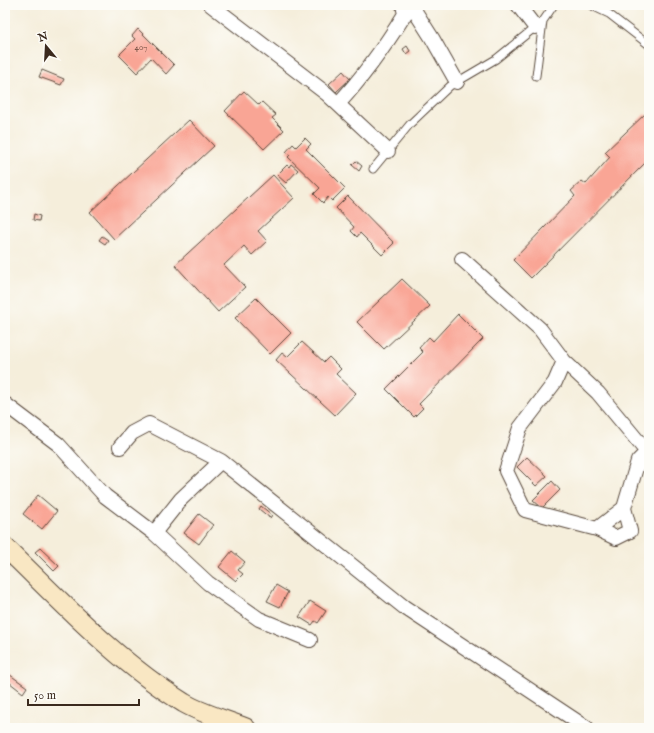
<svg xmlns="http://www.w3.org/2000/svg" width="654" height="733" viewBox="0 0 654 733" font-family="'IM FELL English',serif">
	<rect width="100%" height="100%" fill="#fdfcf7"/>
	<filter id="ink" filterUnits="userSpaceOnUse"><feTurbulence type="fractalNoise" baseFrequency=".025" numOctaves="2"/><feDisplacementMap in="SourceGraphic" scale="8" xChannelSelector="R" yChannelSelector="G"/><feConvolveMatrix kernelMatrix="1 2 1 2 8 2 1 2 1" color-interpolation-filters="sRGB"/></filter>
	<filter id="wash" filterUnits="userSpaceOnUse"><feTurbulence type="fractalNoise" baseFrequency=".012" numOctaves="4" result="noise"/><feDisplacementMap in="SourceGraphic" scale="16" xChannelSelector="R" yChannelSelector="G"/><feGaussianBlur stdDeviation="0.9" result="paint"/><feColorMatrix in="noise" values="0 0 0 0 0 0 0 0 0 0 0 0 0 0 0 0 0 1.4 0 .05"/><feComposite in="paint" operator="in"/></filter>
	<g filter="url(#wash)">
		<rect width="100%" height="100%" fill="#f5eedb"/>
		<g id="blocks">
			<!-- building -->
			<path fill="#f9a595" d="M138,29L174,65L166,74L151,58L137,73L119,55L135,39L132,36Z
				M407,46L410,51L406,54L403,49Z
				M42,70L64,79L61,85L39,77Z
				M343,71L350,79L336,92L329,84Z
				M244,91L259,105L262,102L276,115L272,118L284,130L264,149L225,111Z
				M645,114L649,119V159L531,278L513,260L575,196L571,191L582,181L586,184L610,157L605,152Z
				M189,120L214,146L114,239L90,212Z
				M305,138L311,144L306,149L345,188L332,201L328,197L323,203L314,194L320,188L288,157L290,155L286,152L293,144L296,147Z
				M356,161L362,166L359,171L352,165Z
				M291,164L298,170L286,183L277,175L287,165L289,167Z
				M273,175L294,198L258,231L267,241L252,255L244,246L224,265L245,287L218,312L175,265Z
				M348,196L394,243L382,255L360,233L357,237L351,231L354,227L336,208Z
				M34,214L40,216L39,221L33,220Z
				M102,236L108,240L105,244L99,240Z
				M402,279L430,306L384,349L357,322Z
				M256,298L291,333L270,354L235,318Z
				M458,314L483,339L419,404L423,408L414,417L386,389L423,352L419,348L429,337L433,341Z
				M302,342L324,362L329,357L341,369L336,374L356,393L335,415L276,360L282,353L287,357Z
				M527,457L547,476L536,486L517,467Z
				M552,481L560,490L542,508L533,500Z
				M38,495L57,511L42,529L23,514Z
				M261,506L272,515L270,518L259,509Z
				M199,514L213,525L199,544L184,533Z
				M40,548L59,566L54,571L35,552Z
				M232,551L245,562L238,570L243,574L236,581L219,567Z
				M276,585L288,592L280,607L267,601Z
				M310,601L326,611L318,623L315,621L312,625L299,617Z
				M6,672L27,687L23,693L5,679Z
				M486,725L490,728H480L481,726Z"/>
		</g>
	</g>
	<g filter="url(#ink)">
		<use href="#blocks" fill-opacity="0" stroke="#57473a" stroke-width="1"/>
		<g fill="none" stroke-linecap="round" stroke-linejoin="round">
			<defs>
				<path id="lane" d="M590,5L609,14L649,45
					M536,76L543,21L554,5
					M373,169L410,124L450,86L496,59L543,21"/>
				<path id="street" d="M211,5L327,94L388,151
					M411,5L432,38L457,82
					M518,5L535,27
					M338,104C364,76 385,46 405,14L403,5
					M462,259L540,329L564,361L555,382L520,428L506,471L525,510L597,529
					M564,361L598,393L647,452
					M5,404L58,444L105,496L154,533
					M120,447L132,433L149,424L221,461
					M624,508L630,531L616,538L597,529Z
					M624,508L638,461L649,450
					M310,640L259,619L208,583L154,533L181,499L221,461L404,607L587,728"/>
				<path id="secondary" d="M5,547C61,601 117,662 184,703C203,714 226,720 246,728"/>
			</defs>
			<!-- lane casing -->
			<use href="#lane" stroke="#57473a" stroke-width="9"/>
			<!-- street casing -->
			<use href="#street" stroke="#57473a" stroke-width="16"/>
			<!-- secondary casing -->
			<use href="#secondary" stroke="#57473a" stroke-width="21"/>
			<!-- lane -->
			<use href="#lane" stroke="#fff" stroke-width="7"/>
			<!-- street -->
			<use href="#street" stroke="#fff" stroke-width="14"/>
			<!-- secondary -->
			<use href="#secondary" stroke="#f9e7c3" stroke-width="19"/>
		</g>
	</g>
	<g text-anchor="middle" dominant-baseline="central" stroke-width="3" stroke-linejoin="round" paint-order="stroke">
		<!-- number labels -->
		<g font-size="9" fill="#6a493c">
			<text x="141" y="47">407</text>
		</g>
	</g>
	<!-- margin -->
	<rect width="654" height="733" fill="none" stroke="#fdfcf7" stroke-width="20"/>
	<!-- north arrow -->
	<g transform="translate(46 46) rotate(342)" stroke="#fdfcf7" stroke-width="3" paint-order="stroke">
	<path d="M0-3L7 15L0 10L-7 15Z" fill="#3b2a1e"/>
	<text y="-6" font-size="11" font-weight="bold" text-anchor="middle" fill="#3b2a1e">N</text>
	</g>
	<!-- scale -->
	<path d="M28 699v6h111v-6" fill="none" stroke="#3b2a1e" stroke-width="2"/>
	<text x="34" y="699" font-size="12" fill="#3b2a1e" stroke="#fdfcf7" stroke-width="3" paint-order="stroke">50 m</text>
</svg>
